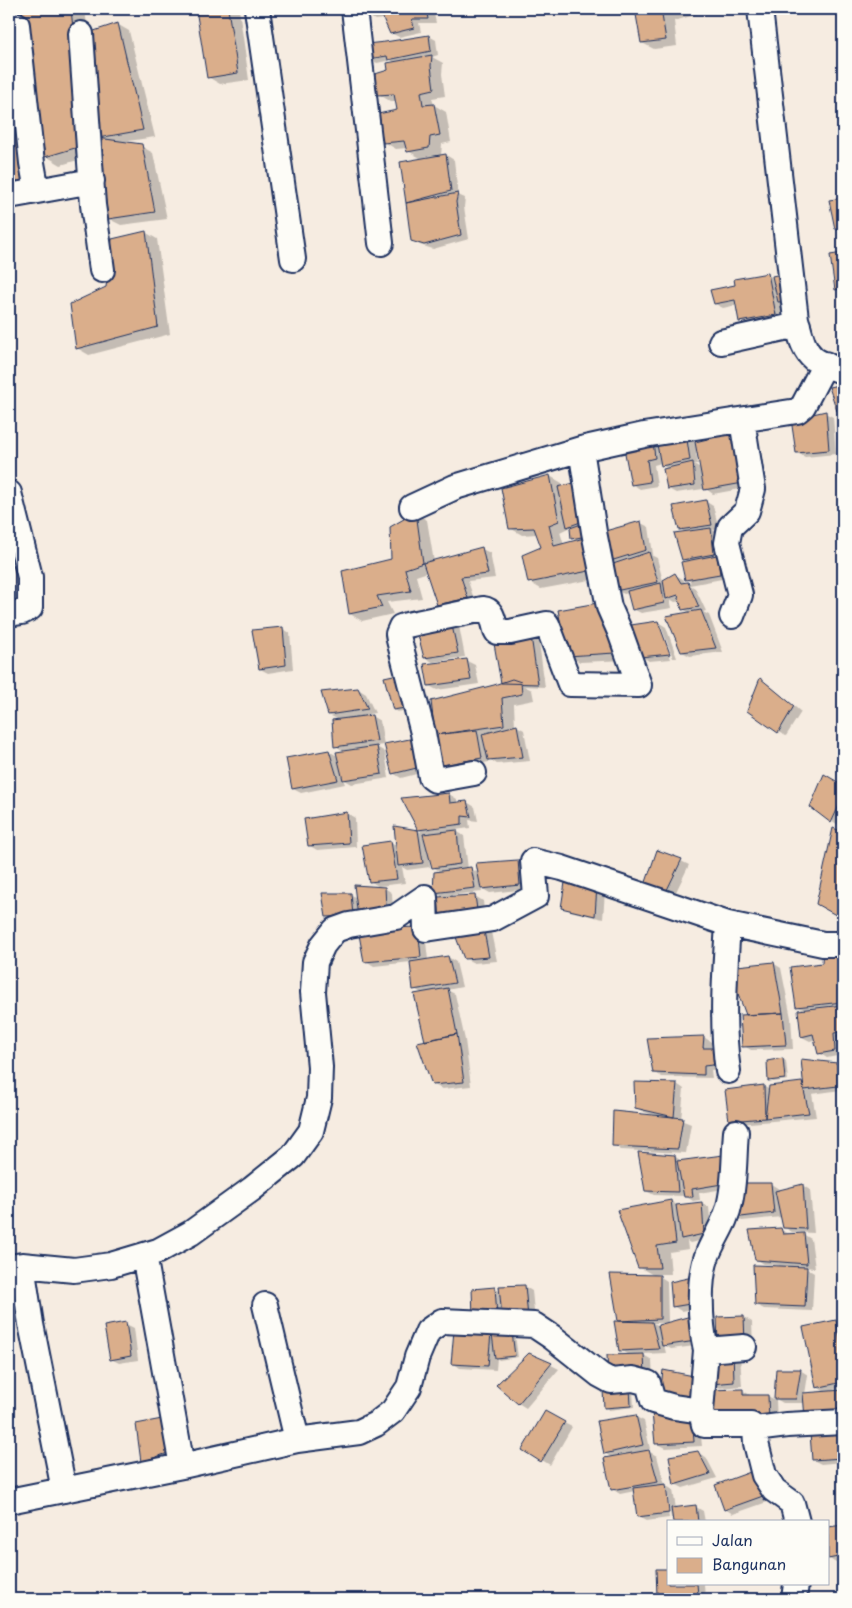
<svg xmlns="http://www.w3.org/2000/svg" width="852" height="1608" viewBox="0 0 852 1608" font-family="'Playpen Sans',sans-serif">
	<rect width="100%" height="100%" fill="#f6ece1"/>
	<filter id="ink" filterUnits="userSpaceOnUse"><feTurbulence type="fractalNoise" baseFrequency=".02" numOctaves="2"/><feDisplacementMap in="SourceGraphic" scale="10" xChannelSelector="R" yChannelSelector="G"/><feConvolveMatrix kernelMatrix="1 2 1 2 8 2 1 2 1" color-interpolation-filters="sRGB"/></filter>
	<g filter="url(#ink)">
		<!-- shadow -->
		<path fill="#0003" fill-rule="evenodd" d="M9,9H20L43,192L9,197Z
			M23,9H85L88,34L117,24L129,31L155,137L122,142L141,146L153,153L167,219L121,225L109,219L101,153L61,165L46,156Z
			M198,9H239L249,80L220,84L208,77Z
			M366,9H433L436,23H419L421,32L399,37L391,33L384,19L375,20L367,15Z
			M636,9H715L674,21L677,46L654,49L642,43Z
			M429,36L436,40L438,55L432,57L443,63L442,74L445,96L432,98L434,105L446,112L451,142L442,144L441,156L446,155L454,160L458,195L465,198L464,207L469,239L433,249L420,245L412,240L402,163L422,159L408,151L407,148L396,149L384,142L398,111L396,101H390L378,94L389,70L396,63L391,60L377,63L369,58Z
			M843,199V232L836,228L830,201Z
			M145,232L157,239L170,334L89,355L77,348L107,288Z
			M843,254V293L836,289L831,256Z
			M767,275L774,278L780,301L783,319L748,325L740,321L737,305L723,308L715,304L737,286Z
			M843,385V413L838,410L831,388Z
			M825,413L833,417L836,454L805,457L797,453Z
			M737,433L751,487L713,494L706,489L703,478L702,479L703,489L676,493L668,489V469L662,465L661,463L654,465L657,486L640,489L632,484L643,450L642,445L694,438L695,444ZM696,454H698L702,469L694,464H698Z
			M550,476L562,483L563,487L600,545L606,577L541,589L529,582L542,548L537,534L522,535L510,528ZM570,527L572,538L577,541L564,545L560,532Z
			M705,501L713,506L719,529L713,530L718,533L727,578L690,585L695,588L706,611L703,612L709,615L723,652L690,656L682,652L690,613L683,609L681,601L675,602L670,599L672,608L641,613L633,609L629,593L624,594L616,590L608,562L641,523L649,527L653,554L651,555L657,558L663,581L675,575L683,579L687,586V583L691,582L686,579L688,562L683,559L685,532L680,529Z
			M416,514L427,520L434,562L482,549L490,553L495,578L468,581L475,602L445,609L438,604L428,572L416,576L422,598L387,602L393,614L362,621L350,614L392,560Z
			M559,611L626,660L580,662L568,655Z
			M451,622L459,626L465,657L433,662L425,658Z
			M658,622L666,627L677,658H673L661,626H659L671,659L649,661L641,656Z
			M282,628L290,633L293,669L268,673L260,669Z
			M531,637L539,642L545,687L524,686L532,690L534,700L514,704L515,726H517L524,730L530,761L497,764L489,759V762L452,769L444,764L436,735L502,683Z
			M467,661L475,665L479,684L437,690L429,686Z
			M403,674L414,709L397,712L394,710Z
			M760,679L768,684L801,712L786,736L778,732Z
			M358,689L366,694L375,713L368,714L380,721L384,745L375,746L385,752L389,778L352,784L343,779L345,784L301,793L293,789L329,751L339,757L345,752L336,746L339,720L329,715Z
			M386,745L436,769L401,778L393,773Z
			M824,776L843,787V818L840,826L811,807Z
			M449,794L457,799V803L467,802L475,807L478,821L469,820L470,828L455,830L464,836L468,869H471L479,873L518,862L526,866L528,889L490,893L481,888L482,892L452,895V898L475,896L483,901L485,920L434,892L442,873L433,867L431,858H429L430,867L407,870L402,867L405,883L378,886L370,881L391,842L397,846L395,827L421,832L403,799Z
			M347,813L355,818L356,847L317,850L310,846Z
			M834,830L843,834V918L818,904Z
			M681,861L689,865L673,898L653,891Z
			M597,886L605,891L603,919L570,911L563,907Z
			M385,888L392,893L393,912L335,921L327,916L350,894L357,898Z
			M483,928L491,932L497,961L474,963L466,959Z
			M425,933L428,960L448,957L456,962L462,987L447,990L455,994L465,1040L471,1086L442,1089L434,1085L427,1042L423,994L415,989L411,962L374,966L366,961Z
			M843,955V1061L842,1055L827,1058L819,1053L816,1039L810,1041L802,1037L799,1011L804,1010L797,1006L823,964Z
			M773,963L781,968L791,1018L793,1049L751,1050L744,1046L748,1016Z
			M704,1037L711,1042V1049L727,1068L711,1070L712,1078L662,1077L654,1072Z
			M783,1059L786,1061L788,1080L773,1082L770,1080Z
			M837,1064L843,1068V1091L841,1090L812,1094L816,1117L738,1124L730,1120L763,1086L770,1090L802,1084L805,1085Z
			M677,1084L684,1089L681,1120L691,1124L686,1153L621,1150L614,1145L657,1116L644,1112L636,1108Z
			M674,1156L682,1161L736,1187L699,1193L700,1200L693,1201L685,1196L654,1195L646,1191Z
			M771,1184L779,1189V1191L802,1185L810,1190L814,1233L792,1232L784,1227L782,1217L742,1221L734,1217Z
			M671,1201L678,1206L702,1203L709,1207L712,1238L690,1243L687,1241L688,1249L669,1252L671,1274H656L667,1281L668,1323H653L703,1345L671,1349L664,1345L666,1353L642,1354L652,1360L653,1380L630,1356L620,1350L619,1322L611,1275L655,1276L639,1267Z
			M781,1230L789,1234H803L811,1239L815,1268L804,1267L814,1273L812,1311L764,1309L756,1305L779,1265L764,1264L756,1259Z
			M705,1282L704,1307L681,1311L673,1306Z
			M524,1286L532,1291L535,1321H482L494,1288L501,1292Z
			M744,1317L752,1322L753,1347L727,1348Z
			M835,1321L843,1326V1388L833,1390L834,1392L843,1391V1421L805,1403H783L776,1399L777,1425L718,1427L742,1390L750,1395V1396H768L775,1400L778,1371L800,1370L808,1375L805,1394L825,1392L817,1387Z
			M126,1324L134,1328L138,1360L119,1363L111,1359Z
			M490,1334L492,1336L515,1335L518,1357L499,1360L497,1358L496,1370L460,1368L453,1363Z
			M530,1354L559,1369L526,1408L518,1403Z
			M740,1355L742,1386L720,1388L712,1383L719,1366Z
			M629,1389L633,1391L634,1407L609,1410L606,1408Z
			M636,1417L644,1421L650,1449L646,1450L657,1456L665,1485L673,1490L676,1509L696,1507L703,1511L705,1522H674V1518H671L667,1489H665L669,1518L646,1521L638,1517L635,1491L620,1494L612,1489V1458L605,1453Z
			M699,1418L702,1446L665,1448L657,1444Z
			M162,1421L175,1457L150,1465L142,1461Z
			M564,1423L572,1427L550,1465L524,1449Z
			M843,1432V1462L821,1464L813,1460Z
			M698,1453L706,1457L717,1478L683,1488L675,1484Z
			M753,1472L770,1501L733,1514L725,1509Z
			M843,1526V1562L836,1563L828,1558V1529Z
			M657,1570H668V1584H704L705,1599H665L658,1595Z"/>
		<!-- building -->
		<path fill="#daae8b" stroke="#1b2f5e" d="M22,9H71L85,145L45,157Z
			M196,9H228L238,73L207,78Z
			M364,9H426L428,19H412L414,28L390,34L381,14L366,16Z
			M635,9H682L662,15L666,40L641,43Z
			M118,23L143,130L98,138L88,33Z
			M9,30L28,183L9,186Z
			M429,35L431,51L388,60L387,56L368,59L366,44L385,42Z
			M432,55L431,66L434,89L421,92L423,105L434,104L440,135L430,137L429,148L407,152L404,141L383,143L378,114L397,110L394,94L377,95L372,75L388,70L387,63Z
			M98,138L142,144L155,212L108,219Z
			M446,154L451,191L406,203L400,162Z
			M458,193L456,202L461,235L424,245L411,241L406,203Z
			M843,198V228L835,229L829,200Z
			M146,231L158,327L76,349L70,304L106,287L112,239Z
			M843,253V288L835,290L830,255Z
			M768,273L776,315L739,322L735,300L714,304L710,290L735,285L734,279Z
			M786,273L791,301L778,302L772,276Z
			M843,384V410L837,411L829,387Z
			M826,411L829,450L796,453L791,419Z
			M737,432L743,483L704,490L695,442Z
			M686,433L690,460L661,466L656,439Z
			M653,441L655,458L647,460L650,482L631,485L624,448L641,449L640,444Z
			M693,462L695,485L667,489L663,469Z
			M550,475L559,521L549,525L554,546L588,537L594,570L528,583L522,555L541,547L534,528L509,529L501,488Z
			M578,482L586,520L567,527L558,487Z
			M706,500L712,525L679,530L673,506Z
			M416,512L423,563L405,569L411,591L377,596L382,607L349,614L342,571L391,559L390,527Z
			M590,521L592,535L571,539L570,528Z
			M641,521L646,550L607,562L598,533Z
			M711,528L714,554L682,560L674,533Z
			M482,547L488,574L461,577L468,598L437,605L423,563Z
			M649,552L658,582L615,591L607,566Z
			M717,555L720,574L685,580L681,562Z
			M675,573L681,583L688,582L699,607L682,610L678,595L666,599L663,580Z
			M661,583L664,603L632,610L627,591Z
			M603,602L615,653L567,656L558,610Z
			M701,610L716,648L681,652L666,616Z
			M451,621L458,653L424,658L416,627Z
			M658,621L670,654L640,657L624,626Z
			M283,627L286,665L259,669L252,630Z
			M531,636L538,684L501,683L493,638Z
			M467,659L471,680L428,686L424,664Z
			M403,673L399,686L401,700L409,698L411,707L393,710L384,677Z
			M760,678L794,706L778,733L747,711Z
			M512,679L521,682L522,694L502,698L504,725L435,735L431,701L494,685Z
			M358,688L368,709L328,715L321,692Z
			M372,715L377,741L334,747L332,720Z
			M517,725L523,757L488,760L482,734Z
			M477,730L482,758L443,765L435,735Z
			M420,737L429,765L392,774L384,744Z
			M377,746L382,774L343,780L336,752Z
			M329,750L338,780L292,789L286,758Z
			M824,774L843,785V797L831,823L810,807Z
			M449,793L450,803L467,801L471,817L462,816V824L418,830L401,798Z
			M347,812L349,843L308,846L304,819Z
			M394,826L418,830L423,863L398,866Z
			M833,828L843,832V919L816,904Z
			M457,830L460,864L432,868L423,834Z
			M391,841L397,879L369,882L362,845Z
			M657,850L682,859L665,894L644,888Z
			M518,860L520,885L481,889L476,863Z
			M471,867L475,888L433,893L434,872Z
			M566,876L597,885L595,916L561,908Z
			M354,885L385,887L386,907L358,917Z
			M322,893H351L353,916L326,917Z
			M475,895L478,917L440,921L438,897Z
			M483,926L489,957L464,959L453,929Z
			M418,927L421,957L364,962L358,929Z
			M823,946L843,954V1002L796,1007L790,967L822,963Z
			M448,956L455,983L413,990L410,962Z
			M774,962L783,1013L746,1015L728,967Z
			M448,988L457,1034L425,1041L414,994Z
			M843,1005V1032L834,1033L835,1051L818,1054L813,1034L801,1037L798,1010Z
			M783,1013L786,1045L742,1047L740,1015Z
			M457,1034L464,1082L432,1085L417,1042Z
			M843,1034V1062L837,1035Z
			M704,1036L703,1048H720V1064L704,1066V1075L653,1073L647,1038Z
			M783,1058L785,1079L768,1081L767,1061Z
			M801,1059L837,1063L838,1086L804,1090Z
			M841,1068H843V1091H840Z
			M634,1082L677,1083L674,1117L635,1108Z
			M802,1082L809,1113L765,1118L769,1086Z
			M764,1085L765,1118L729,1121L725,1090Z
			M613,1111L683,1118L678,1149L612,1146Z
			M638,1152L675,1155L678,1192L645,1191Z
			M723,1155L728,1183L692,1189L693,1197H684L677,1161Z
			M740,1183H771L774,1213L733,1218Z
			M803,1184L806,1229L783,1228L775,1191Z
			M671,1200L676,1243L657,1246L660,1268H638L617,1210Z
			M702,1202L704,1234L681,1239L676,1205Z
			M781,1228L783,1234L804,1233L807,1264L755,1260L749,1230Z
			M753,1265L807,1267L805,1307L755,1305Z
			M610,1274L660,1275V1319L618,1321Z
			M697,1276L696,1303L672,1307L670,1282Z
			M525,1285L528,1318L502,1317L499,1286Z
			M495,1287L497,1316L473,1317L472,1289Z
			M839,1301H843V1328Z
			M691,1316L696,1341L662,1346L658,1325Z
			M744,1316L745,1343L718,1344L717,1317Z
			M836,1320L843,1354V1382L816,1388L803,1327Z
			M614,1321L652,1322L659,1349L619,1351Z
			M126,1322L131,1356L110,1360L104,1326Z
			M454,1330L491,1333L488,1366L451,1364Z
			M512,1332L515,1356L495,1358L492,1334Z
			M733,1349L734,1382L711,1384L710,1365H718L717,1350Z
			M529,1353L552,1363L518,1404L496,1385Z
			M644,1354L645,1376L608,1377L607,1355Z
			M776,1369H801L796,1399H774Z
			M663,1370L699,1377L695,1403L660,1396Z
			M630,1388L631,1406L604,1408L603,1390Z
			M743,1389V1395H768L769,1421L709,1423L708,1390Z
			M843,1390V1416L805,1419L803,1393Z
			M545,1411L565,1422L541,1462L522,1450Z
			M652,1412H692L694,1442L655,1444Z
			M636,1415L643,1445L604,1454L597,1421Z
			M162,1419L168,1453L141,1462L136,1424Z
			M843,1431V1458L812,1460L810,1433Z
			M649,1450L658,1482L611,1490L604,1458Z
			M698,1451L710,1474L674,1485L669,1456Z
			M753,1471L763,1496L724,1510L715,1485Z
			M666,1484L669,1513L637,1517L633,1488Z
			M696,1505L698,1522H673L671,1508Z
			M843,1525V1556L828,1559V1527Z
			M656,1569H668V1584H697L698,1595L657,1596Z"/>
		<g fill="none" stroke-linecap="round" stroke-linejoin="round">
			<defs>
				<path id="street" d="M257,9L293,259
					M354,9L381,243
					M760,9L796,319C800,332 802,349 814,359C822,365 834,367 843,372
					M81,34L93,205L102,270
					M37,191L92,181
					M9,196L37,191L32,163L17,25
					M721,342L798,325
					M9,493L30,577V608L22,612L9,614
					M412,507L455,487L581,449
					M732,616L740,595L727,543L730,527L747,511L753,489L742,420
					M474,773L435,780L431,777L423,733L399,640L398,634L401,627L407,625L483,609C493,610 493,621 496,630L497,632H510L547,624L570,684L639,685L620,632L609,607L594,532L581,449L644,435L797,411L803,406L825,364
					M728,1071C721,1022 725,973 728,924
					M144,1255L182,1466
					M22,1265L74,1270L111,1265L158,1251L191,1233L252,1189L293,1156L311,1131L319,1098L320,1067L313,992L315,962L323,945L335,930L349,925L396,917L425,897L426,929L493,919L536,896L533,861L562,868L728,924L823,944H843
					M9,1267L22,1265L31,1324L64,1490
					M706,1350C700,1323 697,1277 709,1251C716,1235 727,1220 730,1202C735,1180 734,1155 736,1132
					M701,1411L706,1350L744,1347
					M755,1429L787,1425L843,1422
					M297,1440L359,1432L376,1424L393,1411L409,1387L417,1357L428,1331L442,1321L534,1325L552,1337L600,1375L611,1381L633,1379L648,1383L653,1401L674,1407L701,1411L704,1425H751L755,1429L756,1443L764,1475L774,1490L792,1503L797,1522
					M9,1501L182,1466L297,1440L265,1305
					M794,1599L796,1584"/>
			</defs>
			<!-- street casing -->
			<use href="#street" stroke="#1b2f5e" stroke-width="28"/>
			<!-- street -->
			<use href="#street" stroke="#fdfcf7" stroke-width="24"/>
		</g>
	</g>
	<!-- margin -->
	<rect width="852" height="1608" fill="none" stroke="#fdfcf7" stroke-width="30"/>
	<rect x="15" y="15" width="822" height="1578" fill="none" stroke="#1b2f5e" stroke-width="2" filter="url(#ink)"/>
	<!-- legend -->
	<rect x="667" y="1520" width="162" height="65" fill="#fdfcf7" stroke="#a3aaba"/>
	<rect x="677" y="1537" width="25" height="8" fill="#fdfcf7" stroke="#a3aaba"/>
	<text x="712" y="1546" font-size="15" fill="#1b2f5e">Jalan</text>
	<rect x="677" y="1558" width="25" height="15" fill="#daae8b" stroke="#a3aaba"/>
	<text x="712" y="1570" font-size="15" fill="#1b2f5e">Bangunan</text>
</svg>
